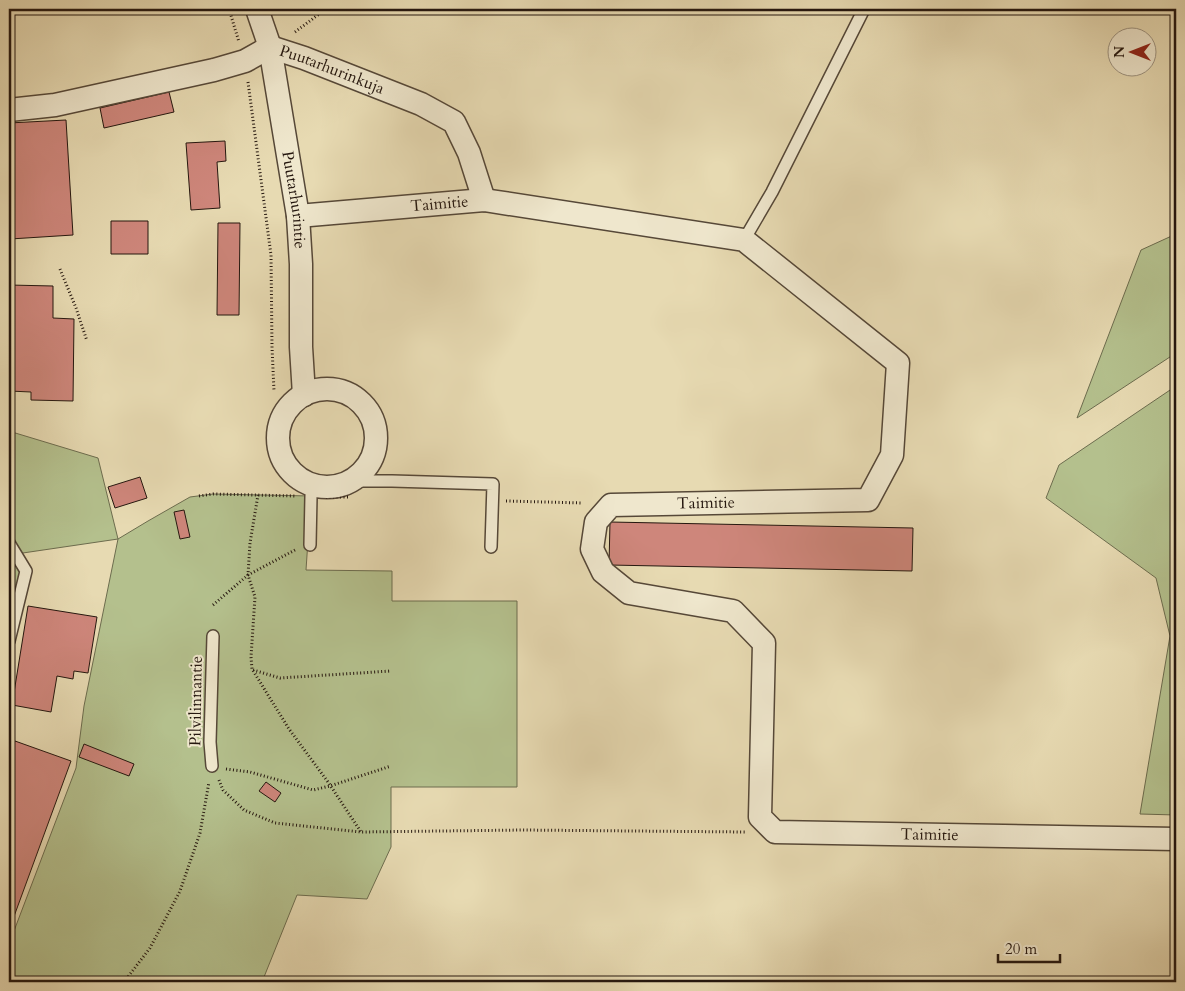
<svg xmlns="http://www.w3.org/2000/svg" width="1185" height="991" viewBox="0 0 1185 991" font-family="Cardo,serif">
	<rect width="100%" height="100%" fill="#e7dab2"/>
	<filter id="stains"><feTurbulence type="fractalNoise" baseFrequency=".004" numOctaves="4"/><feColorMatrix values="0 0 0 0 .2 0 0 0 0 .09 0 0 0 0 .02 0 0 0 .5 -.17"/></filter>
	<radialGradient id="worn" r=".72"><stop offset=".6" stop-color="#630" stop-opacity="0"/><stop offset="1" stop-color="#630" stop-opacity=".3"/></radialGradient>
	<!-- green -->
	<path fill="#b4c08d" stroke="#6c6c4e" d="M1176,234V353L1077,418L1141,250Z
		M1176,386V815L1140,814L1170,636L1156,578L1046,498L1059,465Z
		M9,408H10L12,432L98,458L118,539L148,521L190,497L213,494L311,496L306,570L392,571V601H517V787H391V847L367,899L297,895L262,982H9V944L76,768L84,706L118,539L16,554L26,571L9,641Z"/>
	<!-- building -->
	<path fill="#ce867b" stroke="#25170f" d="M169,92L174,112L104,128L100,108Z
		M66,120L73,235L10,239L9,123Z
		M225,141L226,161L217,162L220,208L191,210L186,143Z
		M111,221H148V254H111Z
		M218,223H240L239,315H217Z
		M9,285L53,286V318L74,319L73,401L31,400V392L9,391Z
		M140,477L147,498L115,508L108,487Z
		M184,510L190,537L180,539L174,512Z
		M610,522L913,528L912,571L609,565Z
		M28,606L97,617L88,673L74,671L73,679L57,676L51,712L12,705Z
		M15,741L71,761L9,930V758Z
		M84,744L134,764L129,776L79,757Z
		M266,782L281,793L275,802L259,791Z"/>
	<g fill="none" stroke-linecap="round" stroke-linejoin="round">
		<defs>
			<path id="lane" d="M744,240L772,192L864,9
				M354,481H392L493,484L491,547
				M9,543L26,571L9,641
				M310,545L311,496L312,486
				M212,766L210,742L213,636"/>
			<g id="street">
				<path id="s1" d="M257,9L270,47L298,216L301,264V347L304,395"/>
				<path id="s2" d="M9,110L55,105L214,70L245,61L270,47L304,58L421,104L454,122L469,153L484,200"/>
				<path id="s3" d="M298,216L484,200L744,240L898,363L892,455L868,500L611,505L596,522L592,549L603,572L629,593L733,611L764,643L760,817L775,832L1176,839"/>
				<circle cx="327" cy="438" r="49"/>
			</g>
		</defs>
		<!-- lane casing -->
		<use href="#lane" stroke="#564838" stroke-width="14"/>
		<!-- street casing -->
		<use href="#street" stroke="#564838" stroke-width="25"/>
		<!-- path -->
		<path stroke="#25170f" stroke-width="3" stroke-dasharray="1 2.5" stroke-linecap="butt" d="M229,9L239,42
			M295,32L326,9
			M248,82L271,255L272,347L274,391
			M60,269L76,308L87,341
			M199,496L213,494L295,496
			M326,497H350
			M506,501L583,503
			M295,550L248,575L255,597L251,657L252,669L289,729L328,782L361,832
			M213,605L248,575L250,543L258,495
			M253,670L280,678L391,671
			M226,769L250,772L313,790L330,786L391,766
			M219,780L223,790L244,810L275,823L361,832L523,830L745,832
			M124,982L150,948L180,891L200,833L209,782"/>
		<!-- lane -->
		<use href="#lane" stroke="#efe7cd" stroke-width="11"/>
		<!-- street -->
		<use href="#street" stroke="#efe7cd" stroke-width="22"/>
	</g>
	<g text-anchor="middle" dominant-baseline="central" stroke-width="4" stroke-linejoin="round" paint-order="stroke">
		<!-- street labels -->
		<g font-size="16" fill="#25170f" stroke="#efe7cd">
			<text stroke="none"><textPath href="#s2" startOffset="336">Puutarhurinkuja</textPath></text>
			<text stroke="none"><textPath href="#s1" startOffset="195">Puutarhurintie</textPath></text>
			<text stroke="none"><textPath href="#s3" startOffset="142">Taimitie</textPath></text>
			<text transform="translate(706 503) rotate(-1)">Taimitie</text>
			<text transform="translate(196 701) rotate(-89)">Pilvilinnantie</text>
			<text stroke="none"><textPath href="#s3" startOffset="1656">Taimitie</textPath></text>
		</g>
	</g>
	<!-- margin -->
	<rect width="1185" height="991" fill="none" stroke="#e7dab2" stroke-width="30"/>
	<rect x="10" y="10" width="1165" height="971" fill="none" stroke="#25170f" stroke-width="2.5"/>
	<rect x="15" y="15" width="1155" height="961" fill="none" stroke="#25170f"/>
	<!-- north arrow -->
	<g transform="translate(1132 52) rotate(270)"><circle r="24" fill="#efe7cd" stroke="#9e9481"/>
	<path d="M0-4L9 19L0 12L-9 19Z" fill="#8f2418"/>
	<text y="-8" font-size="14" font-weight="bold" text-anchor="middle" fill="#25170f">N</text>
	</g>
	<!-- scale -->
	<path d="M998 954v8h62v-8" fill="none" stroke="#25170f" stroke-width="2.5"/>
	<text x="1005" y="954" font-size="15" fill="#25170f" stroke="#efe7cd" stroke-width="4" paint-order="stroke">20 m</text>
	<rect width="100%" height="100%" filter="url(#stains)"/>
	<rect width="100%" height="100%" fill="url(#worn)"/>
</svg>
